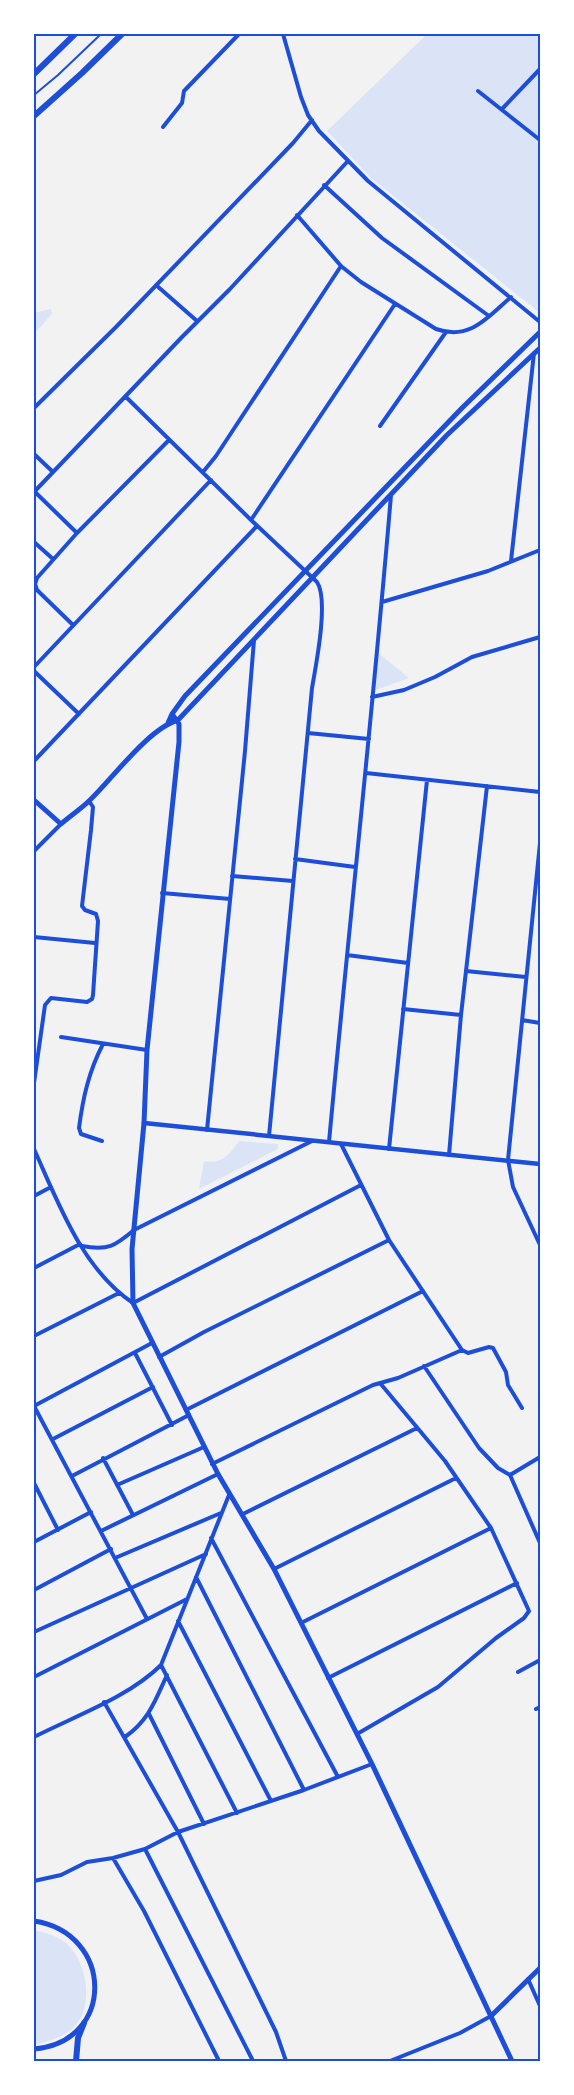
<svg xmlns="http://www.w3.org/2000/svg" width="574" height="2095" viewBox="0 0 574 2095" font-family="'DejaVu Sans',sans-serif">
	<rect width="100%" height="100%" fill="#f2f2f2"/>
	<!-- green -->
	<path fill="#dbe4f7" d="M427,34H540V313L371,178L327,131Z
		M51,309L52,314L34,334V313Z
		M377,652L409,678L373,691Z
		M239,1141L278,1144V1149L199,1189L204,1161C223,1164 229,1155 239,1141Z
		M34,1930C45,1932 61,1937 69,1946C88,1966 94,2008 73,2028C64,2037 46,2042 34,2045Z"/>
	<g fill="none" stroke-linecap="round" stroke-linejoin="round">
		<!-- service -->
		<path stroke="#1d4ed8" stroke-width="2" d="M34,95L58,75L101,34"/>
		<!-- minor -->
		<path stroke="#1d4ed8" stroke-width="4" d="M283,34L301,97L308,115L319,131L368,181L540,322
			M478,91L540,140
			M502,109L540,69
			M163,127L182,103L184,91L239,34
			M324,185L382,238L489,316
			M297,215L341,266L361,282L436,329C470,341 488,317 511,297
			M156,285L197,321
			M126,397L251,520L317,582C329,600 316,665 312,688L269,1136
			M34,408L116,327L293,143L312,120
			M380,426L446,332
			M34,454L53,472
			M203,472L216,456L341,266
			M34,492L182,337L230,289L347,162
			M35,492L77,533
			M251,520L395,304
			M34,542L53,559
			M511,561L534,353
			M382,602L488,571L540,550
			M73,625L37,590L35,584L37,578L77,533L169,440
			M34,667L211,480
			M34,671L79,714
			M372,697L404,690L435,677L472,657L540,637
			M308,733L369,739
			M34,761L257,526
			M366,773L540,792
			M540,843L508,1160L513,1187L540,1245
			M34,851L61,824
			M295,859L355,867
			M232,876L293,881
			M162,893L230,899
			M34,937L95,943
			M347,955L408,963
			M466,971L526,977
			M403,1009L461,1015
			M522,1020L540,1023
			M61,1037L147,1050
			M34,1083L45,1005L51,998L87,1002L92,999L93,995L98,921L96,914L85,910L82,906L91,830L93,807L89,801
			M207,1130L245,751L254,640
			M102,1141L81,1134L79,1128C83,1097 89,1071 103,1044
			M329,1142C349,926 373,711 391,495
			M341,1144L389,1240L462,1350
			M34,1149C58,1202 82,1269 133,1303L361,1185
			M389,1149L427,780
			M449,1155L461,1015L487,786
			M34,1196L51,1187
			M82,1246C108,1251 115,1246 134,1230L312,1141
			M34,1268L80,1244
			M34,1336L119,1293
			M135,1353L172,1425
			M159,1357L204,1332L389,1240
			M424,1366L479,1448L498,1468L510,1475L540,1543
			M34,1406L147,1619
			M34,1406L152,1343
			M186,1410L423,1291
			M53,1439L153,1387
			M103,1458L133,1515
			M212,1464L373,1385L398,1378L462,1350L468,1353L489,1347L493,1348L506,1372L508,1385L522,1408
			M510,1475L540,1457
			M72,1476L189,1415
			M34,1483L58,1530
			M117,1485L204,1447
			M243,1514L417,1428
			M101,1531L218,1474
			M211,1538L338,1777
			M34,1542L91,1512
			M115,1558L221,1513
			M274,1569L456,1478
			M196,1577L304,1790
			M34,1590L111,1549
			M178,1621L271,1801
			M301,1623L491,1528
			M34,1632L206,1554
			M161,1665L237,1813
			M518,1672L540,1660
			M34,1677L187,1599
			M328,1678L517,1583
			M104,1702L178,1832L276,2032L286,2061
			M536,1709L540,1707
			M149,1714L204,1824
			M357,1734L438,1687L496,1638L524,1618L529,1611L491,1528L445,1461L380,1383
			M34,1737C75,1716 129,1697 161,1665L229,1495
			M125,1737C149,1720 155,1701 167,1675
			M145,1849L253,2061
			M113,1858L144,1911L219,2061
			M34,1881L61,1875L87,1862L113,1858L145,1849L178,1832L304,1790L372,1764
			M528,1979L540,2006
			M390,2061L460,2033L491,2016"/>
		<!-- tertiary -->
		<path stroke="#1d4ed8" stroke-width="4.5" d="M144,1123L540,1164"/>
		<!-- secondary -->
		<path stroke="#1d4ed8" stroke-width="5" d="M172,714L179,724V742L147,1050L144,1123L132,1249L133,1303L218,1474L274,1569L372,1764L512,2061
			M168,723L172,714L185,696L462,408L540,332
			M34,800L61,824C70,816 81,809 90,800C113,778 148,729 178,720L447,435L540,348
			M34,1921C114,1933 116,2042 34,2049
			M491,2016L540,1968"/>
		<!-- trunk -->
		<path stroke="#1d4ed8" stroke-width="6" d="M34,74L75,34
			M34,116L82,73L122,34
			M76,2061L78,2038L84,2023"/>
	</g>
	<!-- border -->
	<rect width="574" height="2095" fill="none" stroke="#ffffff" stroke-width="70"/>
	<rect x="35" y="35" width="504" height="2025" fill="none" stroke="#1d4ed8" stroke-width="2"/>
</svg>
